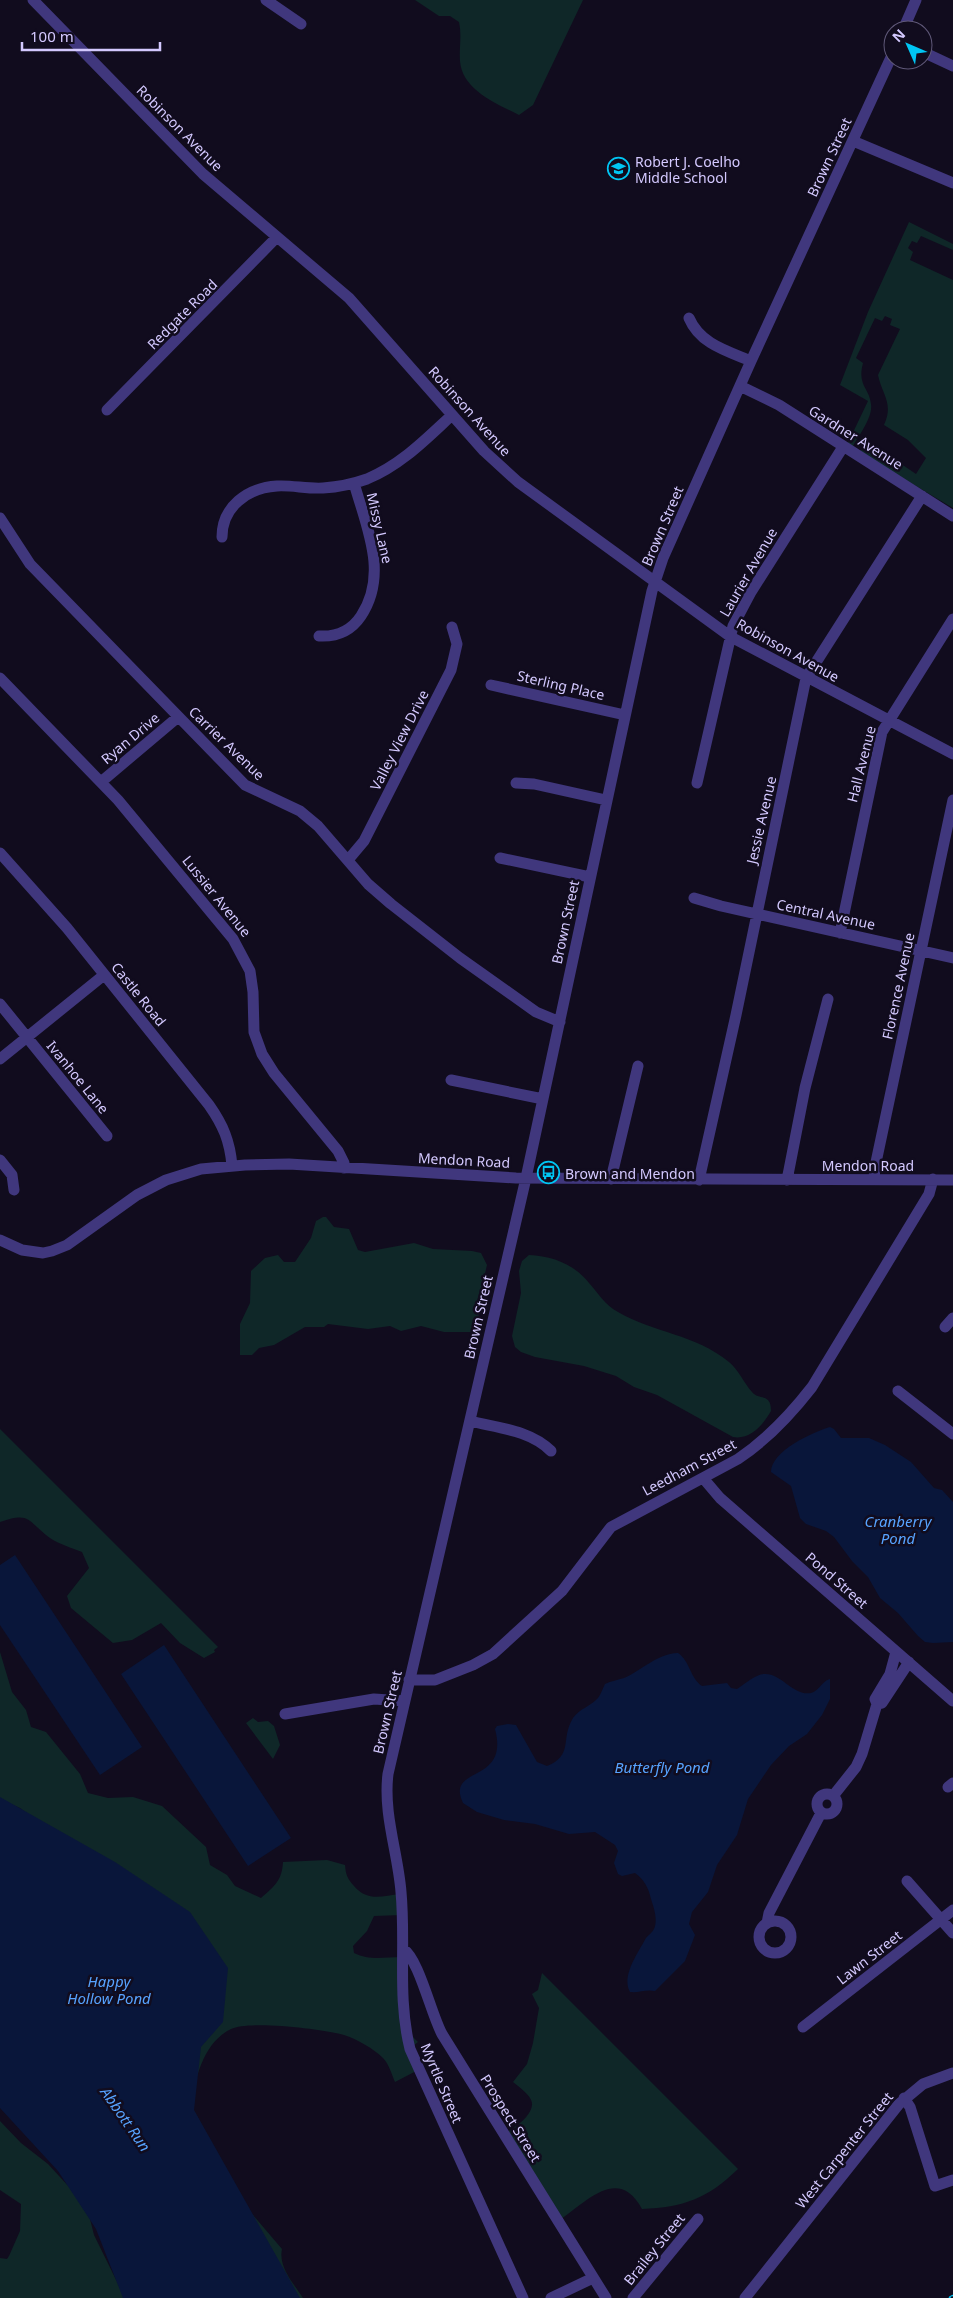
<svg xmlns="http://www.w3.org/2000/svg" width="953" height="2298" viewBox="0 0 953 2298" font-family="'Noto Sans',sans-serif">
	<rect width="100%" height="100%" fill="#110c1e"/>
	<!-- green -->
	<path fill="#0f2728" d="M415,0H583L533,105L519,115C497,104 462,90 460,61C459,47 462,36 459,22L450,16H439Z
		M909,222L953,244V250L921,236L917,243L912,241L908,248L913,252L910,260L953,280V508L862,454L861,450L866,440L916,474L926,458L908,440L884,425C894,403 882,395 878,375L900,329L890,325L892,319L885,316L882,321L875,318L856,358L863,363C857,386 869,387 871,404C873,418 858,436 852,448L847,445L868,401L840,385L868,312Z
		M323,1217H326L334,1227L349,1229L358,1250L365,1252L414,1243L433,1249L472,1251L481,1253L487,1265L481,1290L478,1322L475,1329L471,1332H444L421,1326L401,1331L390,1326L368,1329L328,1324L324,1327H305L274,1345L259,1348L252,1355H240V1324L250,1303L251,1271L265,1258L278,1255L284,1262H295L311,1238L316,1221Z
		M529,1255C552,1256 574,1264 589,1283C598,1293 605,1305 618,1312C654,1333 695,1334 729,1362C738,1369 744,1383 752,1392C759,1401 771,1392 771,1411C763,1425 750,1440 733,1437L657,1395L634,1387L616,1376L584,1366L535,1357L521,1352L515,1347L512,1336L521,1293L519,1271L522,1261Z
		M0,1429L218,1647L214,1650L215,1652L204,1658L180,1643L161,1623L132,1640L113,1643L71,1608L67,1596L89,1568L82,1552C72,1548 59,1544 50,1538C27,1521 31,1511 0,1522Z
		M0,1652L12,1692L26,1710L31,1727L46,1732L80,1774L88,1793L108,1798L133,1797L162,1806L206,1847L210,1865L227,1875L235,1886L261,1898C275,1886 282,1880 283,1862L327,1860L345,1865C346,1875 347,1878 354,1886C368,1902 381,1896 401,1894L402,1915L374,1916L367,1931L353,1946L354,1953C370,1961 384,1957 402,1957L411,2035L418,2042L413,2046L420,2069L395,2082C392,2075 389,2064 383,2058C374,2049 357,2039 344,2035C323,2029 250,2020 231,2029C203,2043 197,2076 190,2103L247,2208L282,2249C278,2267 294,2284 303,2298H294L39,1823L20,1808L0,1799Z
		M253,1718L258,1722L268,1721L274,1726L280,1745L273,1759L246,1723Z
		M542,1973L738,2169C707,2199 684,2207 642,2209C619,2166 588,2200 561,2219L507,2132C516,2127 533,2115 532,2103C531,2095 519,2087 513,2082L527,2064L533,2043L539,2008L532,1994L538,1990Z
		M0,2121L21,2143L48,2164L71,2189L90,2219L94,2235L125,2298H0V2258L7,2259L9,2256L20,2231L21,2204L0,2190Z"/>
	<!-- water -->
	<path fill="#09163a" d="M830,1427L834,1429L841,1438H869L885,1445L911,1462L934,1488L942,1490L953,1502V1642L933,1643L925,1642L918,1636L898,1613L880,1598L868,1577L852,1561L834,1537L826,1531L806,1524L800,1518L791,1486L771,1472C771,1451 813,1432 830,1427Z
		M15,1555L142,1747L100,1775L0,1625V1565Z
		M164,1645L291,1838L248,1866L121,1674Z
		M678,1653C690,1661 690,1678 702,1686L727,1683L731,1688L737,1689C743,1685 750,1679 757,1676C778,1666 791,1697 811,1693C819,1691 822,1681 830,1679V1699L822,1715L807,1734L789,1746L771,1765L748,1799L737,1835L717,1865L708,1892L692,1912L689,1924L695,1935L685,1961L655,1991C646,1989 639,1993 630,1992C621,1976 638,1953 646,1938C648,1935 652,1933 654,1929C658,1920 654,1908 651,1899C649,1889 644,1879 635,1873L622,1876L618,1874L614,1863L618,1851L615,1845L595,1832L569,1834L535,1824L504,1820L477,1812L463,1803C445,1765 510,1785 495,1729L497,1726L508,1724L516,1725L537,1762L547,1766C574,1755 560,1739 573,1718C579,1709 591,1706 598,1698C601,1694 603,1688 605,1684C611,1681 618,1680 624,1678C643,1670 656,1654 678,1653Z
		M0,1797L115,1862L190,1912L228,1968L223,2022L201,2047L194,2110L300,2298H123L96,2229L58,2171L0,2108Z"/>
	<g fill="none" stroke-linecap="round" stroke-linejoin="round">
		<!-- minor -->
		<path stroke="#40377d" stroke-width="11" d="M33,0L203,174L349,298L484,451L518,482L731,637L953,754
			M266,0L301,24
			M903,30L916,0
			M923,52L953,66
			M853,141L953,183
			M689,318C700,344 727,351 751,361
			M740,386L779,405L953,516
			M107,410L277,237
			M0,518L30,564L245,785L300,811L318,826L368,884L391,904L460,958L536,1012L560,1022
			M222,537C222,507 247,488 277,486C292,485 307,489 323,488C338,487 353,484 367,479C401,465 426,439 452,415
			M319,636C336,637 351,631 361,616C389,574 366,526 354,483
			M0,678L118,800L233,939L250,971L253,992L254,1032L262,1054L274,1073L338,1151L344,1163V1168
			M491,685L625,715
			M101,782L178,717
			M516,783L534,784L606,800
			M697,783L733,626L751,592L843,447
			M0,853L67,928L209,1105C223,1125 230,1141 232,1166
			M500,858L590,877
			M348,860L364,841L451,670L457,644L452,627
			M694,898L721,906L953,958
			M840,933L882,732L953,619
			M0,1004L107,1136
			M0,1059L104,975
			M451,1080L543,1099
			M0,1160L12,1175L14,1190
			M611,1179L638,1066
			M874,1179L875,1167L953,800
			M699,1180L736,1015L806,678L922,496
			M787,1180L805,1088L828,999
			M0,1240L22,1250L43,1253L52,1251L67,1245L137,1195L166,1180L201,1169L245,1165L289,1164L516,1178L953,1180
			M945,1327L953,1318
			M898,1391L953,1434
			M470,1421C498,1428 530,1430 551,1451
			M703,1478L720,1498L953,1701
			M896,1652L890,1674L875,1699L877,1704L882,1703L909,1662
			M409,1680H435L473,1665L493,1654L562,1591L611,1527L738,1459C765,1441 791,1414 812,1387L929,1194L933,1179
			M285,1714L374,1699L404,1701
			M948,1787L953,1783
			M817 1804a10 10 0 1 1 20 0a10 10 0 1 1-20 0Z
			M833,1796L856,1767L862,1754L877,1704
			M907,1881L953,1933
			M759 1937a16 16 0 1 1 32 0a16 16 0 1 1-32 0Z
			M767,1923L769,1913L821,1813
			M403,1949C419,1959 431,2014 442,2034L606,2298
			M803,2027L953,1910
			M904,2098L910,2107L935,2186L953,2180
			M523,2298L410,2049C397,1997 406,1945 401,1892C398,1853 383,1814 388,1774L526,1178L652,591L663,558L751,361L893,53
			M551,2298L593,2278
			M633,2298L698,2219
			M745,2298L899,2104L923,2084L953,2073"/>
		<defs>
			<path id="rail" d="M951,2298L953,2297"/>
		</defs>
		<!-- rail casing -->
		<use href="#rail" stroke="#00c6f4" stroke-width="4.5"/>
		<!-- rail -->
		<use href="#rail" stroke="#110c1e" stroke-width="2.5" stroke-dasharray="8" stroke-linecap="butt"/>
	</g>
	<!-- icons -->
	<defs>
		<symbol id="school-ring" viewBox="-11 -11 22 22"><circle r="9.5" fill="#110c1e" stroke="#00c6f4" stroke-width="1.5"/><path d="M0-5L7-2L0 1L-7-2ZM-4 1L0 2.5L4 1V4Q0 6-4 4Z" fill="#00c6f4"/></symbol>
		<symbol id="bus-ring" viewBox="-11 -11 22 22"><circle r="9.5" fill="#110c1e" stroke="#00c6f4" stroke-width="1.5"/><path d="M-5-6H5V4H4V6H2V4H-2V6H-4V4H-5ZM-3.5-4V0h7V-4ZM-3.5 1.2v1.5H-2V1.2ZM2 1.2v1.5H3.5V1.2Z" fill="#00c6f4"/></symbol>
	</defs>
	<g fill-rule="evenodd">
		<use href="#school-ring" x="606" y="156" width="25" height="25"/>
		<use href="#bus-ring" x="536" y="1160" width="25" height="25"/>
	</g>
	<g text-anchor="middle" dominant-baseline="central" stroke-width="5" stroke-linejoin="round" paint-order="stroke">
		<!-- street labels -->
		<g font-size="14" fill="#d4c9ff" stroke="#110c1e">
			<text transform="translate(180 128) rotate(45)">Robinson Avenue</text>
			<text transform="translate(829 157) rotate(-65)">Brown Street</text>
			<text transform="translate(182 314) rotate(-45)">Redgate Road</text>
			<text transform="translate(470 411) rotate(48)">Robinson Avenue</text>
			<text transform="translate(856 437) rotate(32)">Gardner Avenue</text>
			<text transform="translate(662 526) rotate(-67)">Brown Street</text>
			<text transform="translate(380 528) rotate(77)">Missy Lane</text>
			<text transform="translate(748 572) rotate(-60)">Laurier Avenue</text>
			<text transform="translate(788 650) rotate(29)">Robinson Avenue</text>
			<text transform="translate(561 685) rotate(13)">Sterling Place</text>
			<text transform="translate(130 738) rotate(-40)">Ryan Drive</text>
			<text transform="translate(399 740) rotate(-63)">Valley View Drive</text>
			<text transform="translate(227 743) rotate(44)">Carrier Avenue</text>
			<text transform="translate(861 764) rotate(-76)">Hall Avenue</text>
			<text transform="translate(761 820) rotate(-77)">Jessie Avenue</text>
			<text transform="translate(217 896) rotate(51)">Lussier Avenue</text>
			<text transform="translate(826 914) rotate(12)">Central Avenue</text>
			<text transform="translate(565 922) rotate(-78)">Brown Street</text>
			<text transform="translate(898 986) rotate(-78)">Florence Avenue</text>
			<text transform="translate(139 994) rotate(51)">Castle Road</text>
			<text transform="translate(78 1077) rotate(51)">Ivanhoe Lane</text>
			<text transform="translate(464 1160) rotate(3)">Mendon Road</text>
			<text x="868" y="1165">Mendon Road</text>
			<text transform="translate(478 1317) rotate(-77)">Brown Street</text>
			<text transform="translate(689 1467) rotate(-28)">Leedham Street</text>
			<text transform="translate(837 1580) rotate(41)">Pond Street</text>
			<text transform="translate(387 1712) rotate(-77)">Brown Street</text>
			<text transform="translate(869 1957) rotate(-38)">Lawn Street</text>
			<text transform="translate(442 2083) rotate(67)">Myrtle Street</text>
			<text transform="translate(511 2118) rotate(58)">Prospect Street</text>
			<text transform="translate(844 2150) rotate(-51)">West Carpenter Street</text>
			<text transform="translate(654 2249) rotate(-51)">Brailey Street</text>
		</g>
		<!-- poi labels -->
		<g font-size="14" fill="#d4c9ff" stroke="#110c1e" text-anchor="start">
			<text x="635" y="161">Robert J. Coelho<tspan x="635" dy="16">Middle School</tspan></text>
			<text x="565" y="1173">Brown and Mendon</text>
		</g>
		<!-- water labels -->
		<g font-size="15" font-style="italic" fill="#57a3ff" stroke="#110c1e">
			<text x="898" y="1521">Cranberry<tspan x="898" dy="17">Pond</tspan></text>
			<text x="662" y="1767">Butterfly Pond</text>
			<text x="109" y="1981">Happy<tspan x="109" dy="17">Hollow Pond</tspan></text>
			<text transform="translate(126 2119) rotate(55)">Abbott Run</text>
		</g>
	</g>
	<!-- north arrow -->
	<g transform="translate(908 45) rotate(315)"><circle r="24" fill="#110c1e" stroke="#5f5878"/>
	<path d="M0-4L9 19L0 12L-9 19Z" fill="#00c6f4"/>
	<text y="-8" font-size="14" font-weight="bold" text-anchor="middle" fill="#d4c9ff">N</text>
	</g>
	<!-- scale -->
	<path d="M22 42v8h138v-8" fill="none" stroke="#d4c9ff" stroke-width="2.5"/>
	<text x="30" y="42" font-size="15" fill="#d4c9ff" stroke="#110c1e" stroke-width="4" paint-order="stroke">100 m</text>
</svg>
